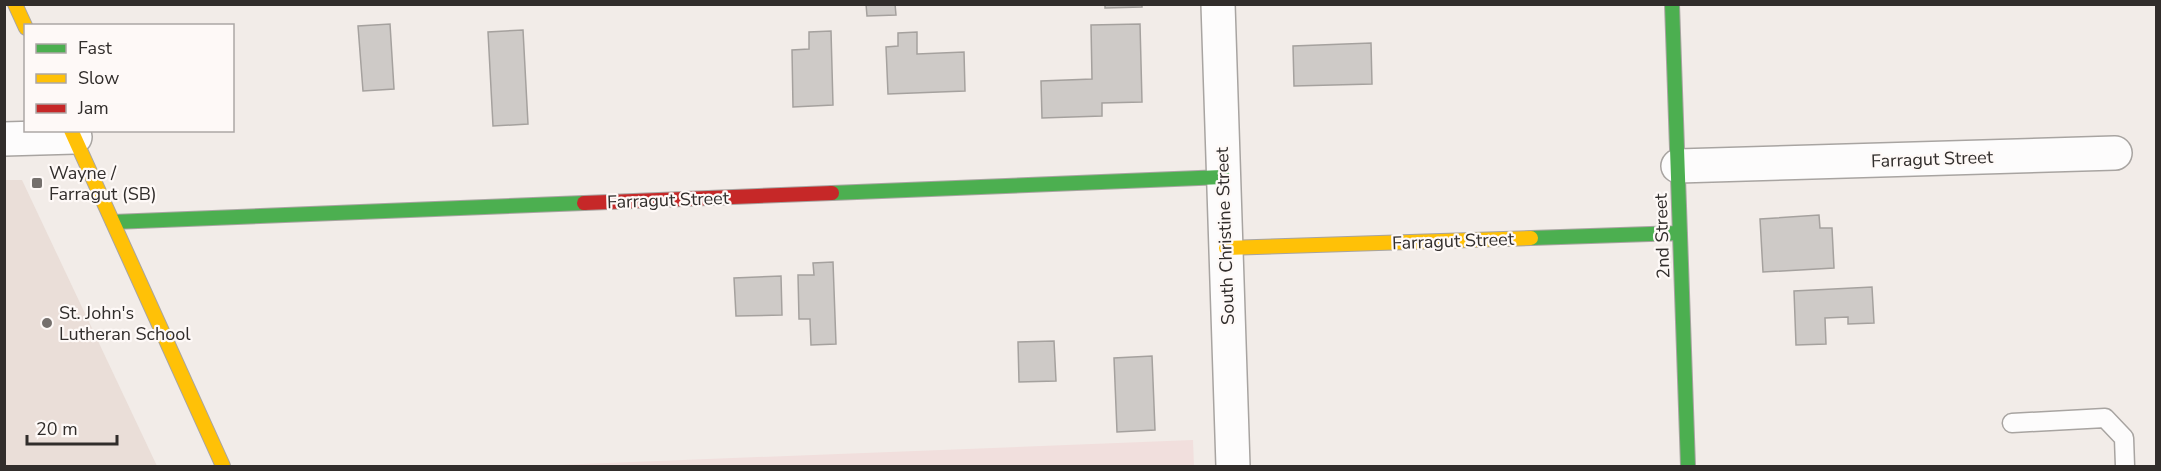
<svg xmlns="http://www.w3.org/2000/svg" width="2161" height="471" viewBox="0 0 2161 471" font-family="'Nunito Sans',sans-serif">
	<rect width="100%" height="100%" fill="#f2ece8"/>
	<!-- commercial -->
	<path fill="#f1dfdd" d="M1193,440L1194,466H532Z"/>
	<!-- built -->
	<path fill="#eaded8" d="M4,180H22L157,466H5Z"/>
	<!-- building -->
	<path fill="#cecac7" stroke="#a5a19e" stroke-width="1.5" d="M866,4H895L896,15L867,16Z
		M1105,4H1142V7L1105,8Z
		M390,24L394,89L363,91L358,26Z
		M1140,24L1142,102L1102,103V116L1042,118L1041,81L1092,79L1091,25Z
		M523,30L528,124L493,126L488,32Z
		M831,31L833,105L793,107L792,50L809,49V32Z
		M917,32V54L964,52L965,91L888,94L886,47L898,46V33Z
		M1371,43L1372,84L1294,86L1293,46Z
		M1819,215L1820,228H1832L1834,268L1763,272L1760,219Z
		M833,262L836,344L811,345L810,319H799L798,275H814L813,263Z
		M781,276L782,315L736,316L734,278Z
		M1872,287L1874,323L1848,324V317L1825,318L1826,344L1796,345L1794,291Z
		M1054,341L1056,381L1019,382L1018,342Z
		M1152,356L1155,430L1117,432L1114,358Z"/>
	<g fill="none" stroke-linecap="round" stroke-linejoin="round">
		<defs>
			<path id="lane" d="M2012,423L2105,418L2124,438L2125,466"/>
			<path id="street" d="M1218,4L1233,466
				M4,139L75,137
				M1678,166L2115,153"/>
			<path id="fast" d="M1672,4L1688,466
				M832,193L1223,177
				M113,222L584,203
				M1531,238L1680,233"/>
			<path id="slow" d="M15,4L26,28
				M71,130L223,466
				M1226,248L1531,238"/>
			<path id="jam" d="M584,203L832,193"/>
		</defs>
		<!-- lane casing -->
		<use href="#lane" stroke="#a8a4a1" stroke-width="21"/>
		<!-- street casing -->
		<use href="#street" stroke="#a8a4a1" stroke-width="36"/>
		<!-- fast casing -->
		<use href="#fast" stroke="#a8a4a1" stroke-width="16"/>
		<!-- slow casing -->
		<use href="#slow" stroke="#a8a4a1" stroke-width="16"/>
		<!-- jam casing -->
		<use href="#jam" stroke="#a8a4a1" stroke-width="16"/>
		<!-- lane -->
		<use href="#lane" stroke="#fdfcfc" stroke-width="18"/>
		<!-- street -->
		<use href="#street" stroke="#fdfcfc" stroke-width="33"/>
		<!-- fast -->
		<use href="#fast" stroke="#4caf50" stroke-width="14"/>
		<!-- slow -->
		<use href="#slow" stroke="#ffc107" stroke-width="14"/>
		<!-- jam -->
		<use href="#jam" stroke="#c62828" stroke-width="14"/>
	</g>
	<!-- markers -->
	<g fill="#75706d" stroke="#fef9f7" stroke-width="2">
		<rect x="31" y="177" width="12" height="12" rx="3"/>
		<circle cx="47" cy="323" r="6"/>
	</g>
	<g text-anchor="middle" dominant-baseline="central" stroke-width="4.5" stroke-linejoin="round" paint-order="stroke">
		<!-- street labels -->
		<g font-size="18" fill="#312d2b" stroke="#fef9f7">
			<text transform="translate(1932 159) rotate(-2)">Farragut Street</text>
			<text transform="translate(668 200) rotate(-2)">Farragut Street</text>
			<text transform="translate(1225 236) rotate(-92)">South Christine Street</text>
			<text transform="translate(1662 236) rotate(-92)">2nd Street</text>
			<text transform="translate(1453 241) rotate(-2)">Farragut Street</text>
		</g>
		<!-- poi labels -->
		<g font-size="18" fill="#312d2b" stroke="#fef9f7" text-anchor="start">
			<text x="49" y="173">Wayne /<tspan x="49" dy="21">Farragut (SB)</tspan></text>
			<text x="59" y="313">St. John's<tspan x="59" dy="21">Lutheran School</tspan></text>
		</g>
	</g>
	<!-- border -->
	<rect width="2161" height="471" fill="none" stroke="#312d2b" stroke-width="12"/>
	<!-- legend -->
	<rect x="24" y="24" width="210" height="108" fill="#fef9f7" stroke="#aca7a5" stroke-width="1.5"/>
	<rect x="36" y="44" width="30" height="9" fill="#4caf50" stroke="#aca7a5" stroke-width="1.5"/>
	<text x="78" y="54" font-size="18" fill="#312d2b">Fast</text>
	<rect x="36" y="74" width="30" height="9" fill="#ffc107" stroke="#aca7a5" stroke-width="1.5"/>
	<text x="78" y="84" font-size="18" fill="#312d2b">Slow</text>
	<rect x="36" y="104" width="30" height="9" fill="#c62828" stroke="#aca7a5" stroke-width="1.5"/>
	<text x="78" y="114" font-size="18" fill="#312d2b">Jam</text>
	<!-- scale -->
	<path d="M27 435v9h90v-9" fill="none" stroke="#312d2b" stroke-width="3"/>
	<text x="36" y="435" font-size="18" fill="#312d2b" stroke="#fef9f7" stroke-width="4.5" paint-order="stroke">20 m</text>
</svg>
